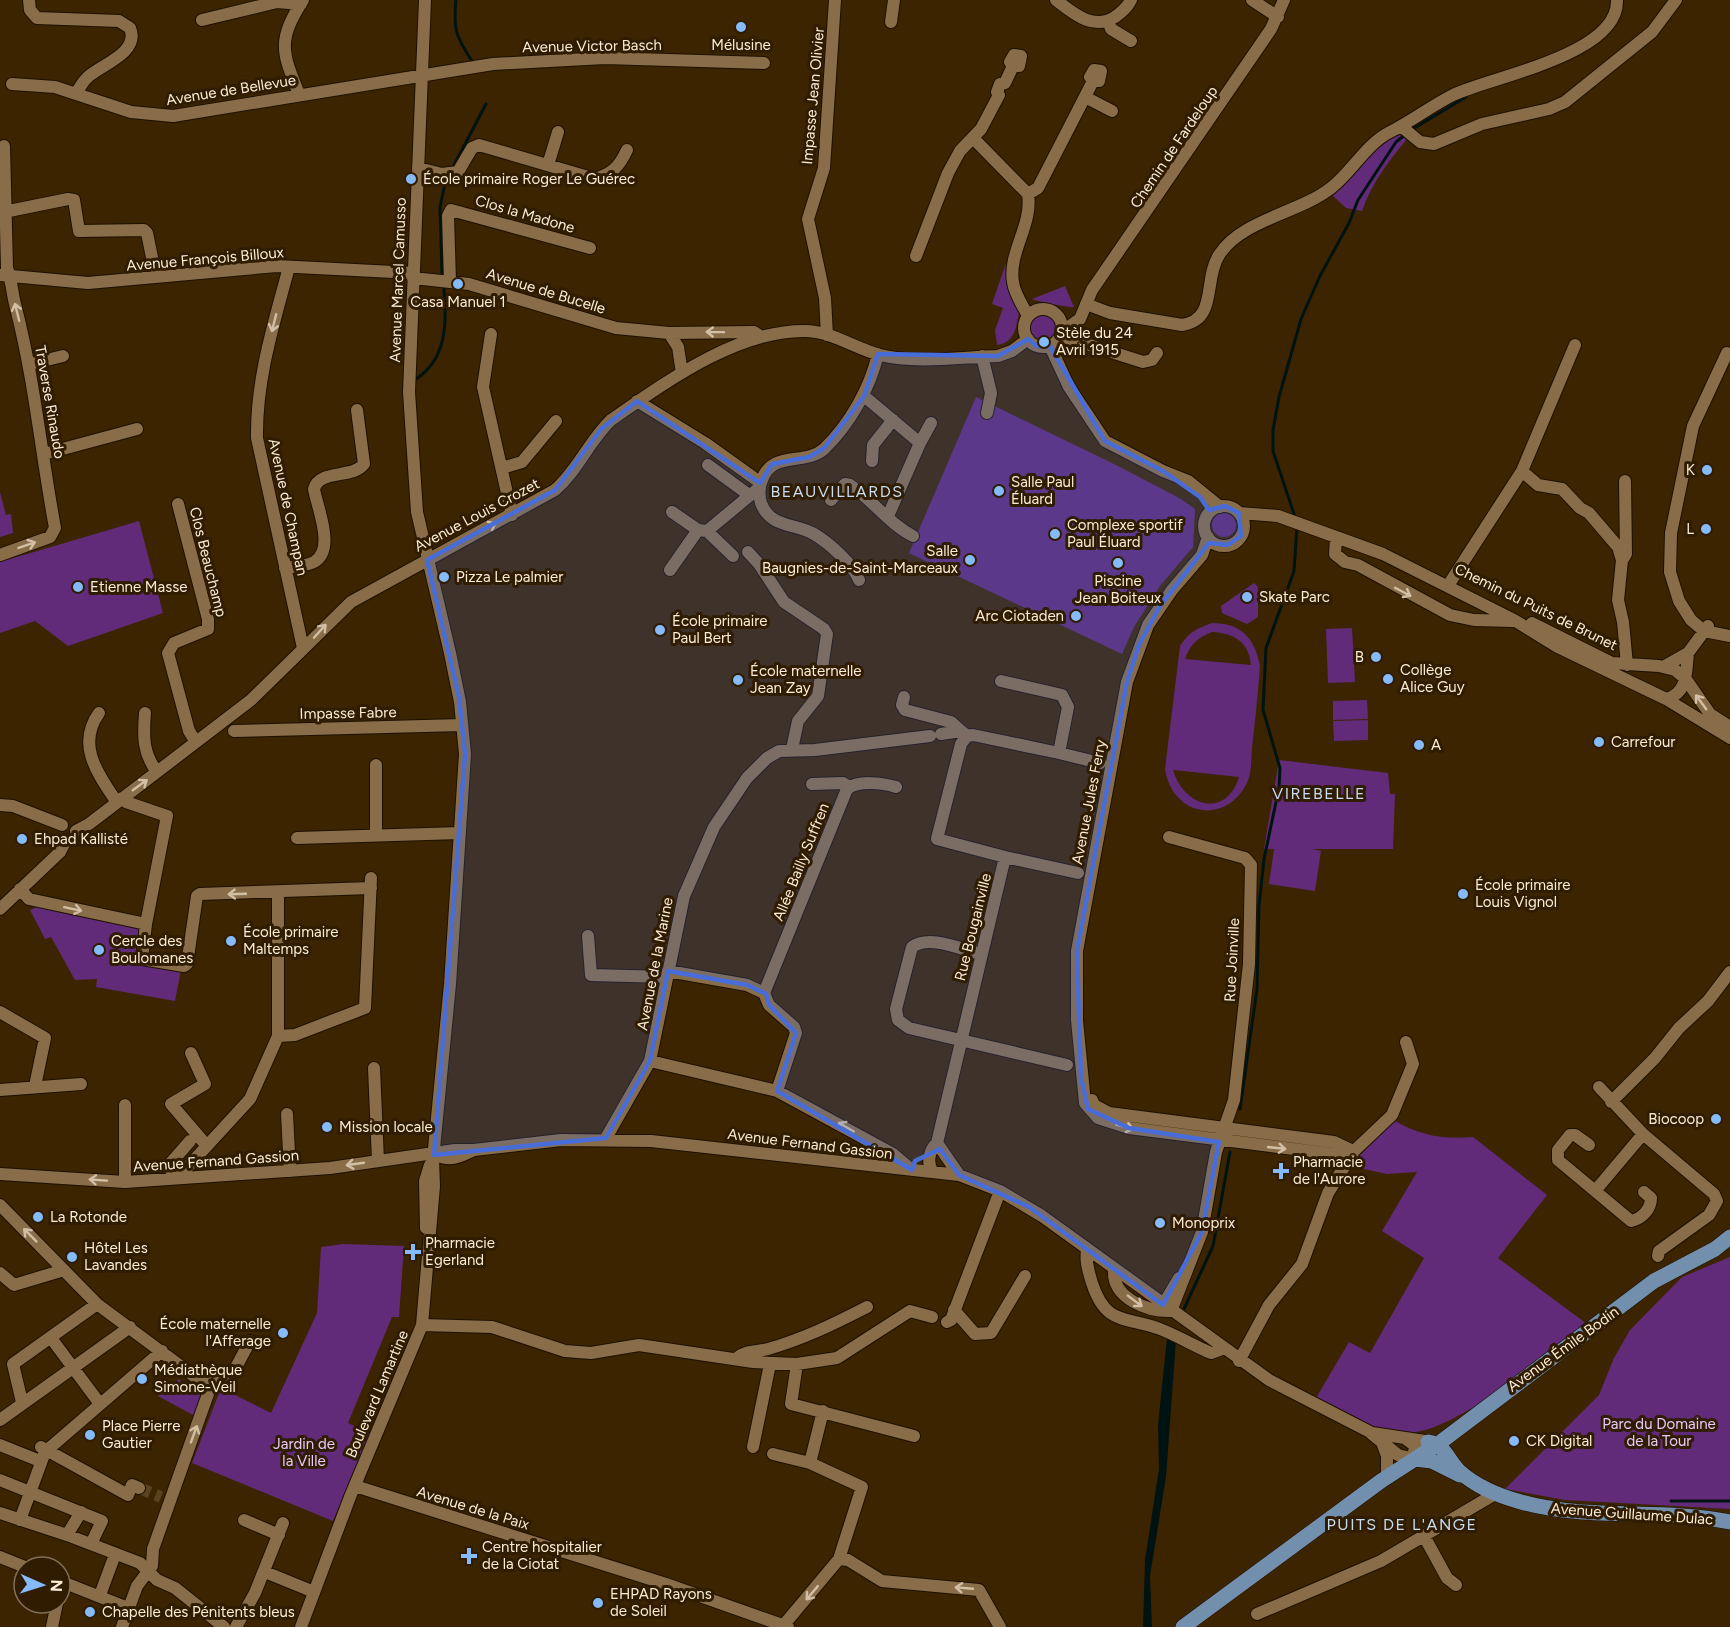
<svg xmlns="http://www.w3.org/2000/svg" width="1730" height="1627" viewBox="0 0 1730 1627" font-family="Figtree,sans-serif">
	<rect width="100%" height="100%" fill="#3c2400"/>
	<!-- green -->
	<path fill="#612b79" fill-rule="evenodd" d="M1399,135L1408,138C1390,159 1371,184 1362,211L1346,208L1333,196L1386,139Z
		M1006,263C1005,283 1010,296 1019,313C1016,329 1014,343 997,345L995,330L1003,308L992,304Z
		M1065,286L1074,307C1070,308 1035,301 1032,299Z
		M1030 328a14 14 0 1 1 28 0a14 14 0 1 1-28 0Z
		M976,397L1116,465L1181,499L1195,509L1193,547L1160,586L1134,627L1122,654L909,553Z
		M0,492L6,515L11,514L13,533L0,537Z
		M1212 525a12 12 0 1 1 24 0a12 12 0 1 1-24 0Z
		M139,521L163,613L68,646L35,621L0,633V562Z
		M1254,583L1258,587V617L1247,624L1222,613L1221,606Z
		M1212,623C1241,623 1255,638 1260,666C1258,694 1255,721 1252,748C1251,758 1252,771 1248,780C1239,804 1213,818 1189,806C1175,798 1167,784 1165,769L1180,646C1188,633 1197,628 1212,623ZM1212,632C1234,633 1249,642 1251,665L1185,659C1191,644 1197,638 1212,632ZM1173,770H1174L1239,777C1226,819 1184,807 1173,770Z
		M1352,628L1355,682L1328,683L1326,629Z
		M1367,700L1368,719L1333,720V701Z
		M1368,720V740L1334,741L1333,721Z
		M1279,760L1388,773L1390,794H1395L1393,849H1312L1321,851L1315,891L1269,884L1274,849H1264Z
		M43,904L143,927L137,960L181,970L175,1001L96,987L97,979L75,980L51,937L45,939L30,910Z
		M1393,1120C1419,1135 1443,1140 1473,1137L1547,1195L1498,1258L1587,1324C1545,1355 1455,1434 1405,1433C1373,1432 1344,1413 1316,1398L1349,1342L1370,1353L1424,1258L1382,1231L1417,1172L1387,1174L1350,1166Z
		M344,1244L404,1246L399,1317H392L348,1423L370,1433L333,1521L192,1463L221,1388L271,1413L317,1313L321,1247Z
		M1730,1257V1509L1565,1500L1505,1489L1599,1395L1614,1358L1630,1330L1682,1277Z
		M179,1379L186,1388L193,1380C205,1393 200,1401 195,1416L158,1396Z"/>
	<!-- water -->
	<path fill="#001313" d="M1167,1338L1176,1340L1166,1477L1150,1576L1152,1627H1143L1145,1560L1159,1469L1158,1425Z"/>
	<g fill="none" stroke-linecap="round" stroke-linejoin="round">
		<!-- stream -->
		<path stroke="#001313" stroke-width="3" d="M456,0C453,29 456,37 472,61
			M1411,130L1466,97
			M453,167L486,104
			M442,273L440,207L446,179
			M416,379C447,359 447,322 444,289
			M1296,520L1273,451V430L1279,397L1301,319L1320,276L1349,223L1358,200L1396,142L1406,134
			M1240,1109L1257,989L1259,905L1264,859L1279,788L1280,768L1263,710L1266,648L1294,571L1297,526
			M1183,1311L1213,1246L1230,1152
			M1671,1501H1730"/>
		<!-- minor-tunnel -->
		<path stroke="#594220" stroke-width="12" stroke-dasharray="12 6" stroke-linecap="butt" d="M139,1488L161,1497"/>
		<defs>
			<path id="minor" d="M29,0L30,10L37,18L119,21L130,28C140,52 103,64 89,76C83,81 80,87 77,92
				M1056,0C1073,13 1093,31 1115,17C1122,12 1127,8 1131,0
				M1252,0L1278,17
				M202,20L277,2L301,4
				M1108,21L1111,29L1131,41
				M891,22L894,0
				M12,84L55,87L131,112L173,116L493,64L605,58L764,63
				M299,94C282,52 277,41 303,0
				M1085,97L1112,111
				M1402,127L1420,142L1434,144L1482,124L1549,109L1565,102L1652,32L1676,0
				M973,138L1028,194C1033,225 1008,252 1013,282C1014,293 1023,306 1028,316
				M548,165L558,132
				M418,168L442,174L458,172L472,148L479,145L595,179C612,174 619,167 627,150
				M1028,194L1038,188L1093,81L1090,77L1094,70L1101,71L1099,81H1093
				M4,212L68,199L74,200L79,231L144,230L147,233L156,277
				M916,256L948,173L960,151L981,129L999,95L997,92L1000,84L1005,83L1013,66L1010,62L1014,55L1021,56L1019,66H1013
				M289,267C274,323 256,379 257,438L303,648
				M0,275L88,283L277,266L413,273
				M413,278L469,284L616,328L669,333L754,332L760,336
				M450,281L448,216L451,210L590,248
				M1086,304L1110,313L1182,325C1218,320 1203,280 1219,255C1241,220 1299,213 1331,188C1352,172 1366,144 1390,132C1412,121 1431,106 1453,95C1493,76 1619,55 1617,0
				M1024 328a19 19 0 1 1 38 0a19 19 0 1 1-38 0Z
				M1063,331L1080,319L1092,290L1271,29L1284,0
				M669,333L678,347L682,373
				M491,334L483,387L512,515
				M827,335L825,298L808,219L824,168L835,0
				M1061,336L1143,362L1152,360L1157,353
				M1050,346L1069,387L1105,441L1163,471L1188,481L1220,507
				M1727,353L1693,426L1671,533L1670,572L1679,601L1691,620L1704,631L1730,636
				M982,356L991,393L987,413
				M30,364L63,356
				M864,396L920,443L888,516
				M637,401L705,443L761,483
				M920,443L931,423
				M44,454L137,429
				M872,461L873,445L893,420
				M708,465L749,495
				M502,468L522,462L556,421
				M1522,471L1538,485L1562,489L1580,508L1589,513L1618,547L1622,560L1618,600L1623,622L1627,665
				M831,500L845,484L850,485C873,500 889,524 913,536
				M178,504L208,619V629L174,643L168,653L189,731L196,742
				M1204 526a20 20 0 1 1 40 0a20 20 0 1 1-40 0Z
				M672,512L698,530L707,531L760,487
				M1239,513L1278,516L1383,554L1514,620L1556,646L1666,699L1730,738
				M707,531L733,556
				M1208,537L1202,555L1172,590L1148,625L1127,682L1077,951V1020L1085,1103L1098,1118L1129,1128L1332,1154L1348,1150
				M1336,538L1335,554L1345,562L1358,565L1450,615L1474,620L1513,621
				M748,552L759,564L784,602L824,629L827,634L818,696L798,721L792,749
				M0,555L50,537L55,528C41,453 35,383 16,308C12,294 12,281 7,268L4,146
				M1623,559L1626,554L1625,481
				M285,568C294,567 306,566 314,562C336,550 317,507 314,489C319,469 353,479 364,464L357,410
				M670,570L698,530
				M859,580C853,564 829,543 814,534C795,523 770,528 761,503C759,496 759,487 762,480C772,450 805,466 824,449C850,424 870,388 878,354
				M1451,581L1522,471L1575,345
				M1532,623L1612,663L1659,666L1675,670L1685,678L1710,714L1730,727
				M1665,666L1688,653L1708,626
				M904,697L902,705L905,710L951,722L961,731
				M1666,699C1688,694 1686,671 1688,653
				M99,713C76,745 98,774 116,801
				M145,713C143,737 143,753 157,772
				M234,731L462,725
				M941,734L961,731L966,735
				M1059,753L1100,763
				M812,784L843,783L849,787
				M0,805L13,806L62,825
				M76,831L89,824L251,700L351,602L555,490C578,470 589,441 611,420C666,382 738,329 807,331C833,332 856,349 880,355C917,364 961,357 998,356L1012,351L1028,339
				M376,835V765
				M1169,837L1245,858L1251,865L1249,964L1234,1100L1216,1152L1202,1232L1171,1311
				M297,838L460,833
				M1005,857L1078,873
				M20,889L29,899L146,924L167,816L126,802L122,798
				M278,892V1036
				M0,909L60,852L66,840
				M146,924L142,959L184,966L187,964L197,896L200,894L371,888
				M588,936L591,975L667,977
				M981,954C962,950 930,934 912,947L896,1009L898,1020L909,1028L1067,1065
				M668,971L747,985L764,993L769,1005L794,1027L796,1033L777,1091
				M764,993L847,789C858,780 883,783 896,787
				M0,1012L45,1038L35,1086
				M278,1036L295,1035L365,1008L371,878
				M191,1053L205,1084L171,1104L207,1146
				M650,1061L777,1091L893,1154L912,1170
				M374,1068L378,1161
				M1599,1087L1643,1134L1714,1194L1717,1201L1709,1215L1659,1251L1658,1256
				M0,1090L81,1084
				M1092,1100L1094,1105L1109,1113L1334,1142L1353,1151
				M1611,1102L1655,1058L1679,1028L1708,1001L1730,972
				M125,1105V1182
				M287,1114L290,1171
				M606,1138L650,1061L684,896L714,827L747,778L767,758L779,751L815,750L930,736
				M937,1143L959,1175
				M1589,1145L1575,1135H1570L1558,1150V1160L1631,1221C1642,1219 1651,1209 1651,1198L1644,1192
				M435,1155C450,1161 458,1158 472,1151
				M932,1171C927,1162 929,1150 937,1143L1005,857L937,839L961,744L967,736L973,735L1059,753L1068,707L1062,695L1001,681
				M0,1174L125,1182L330,1168L455,1150H474L561,1140L651,1141L959,1175L1000,1191L1042,1216L1269,1380L1372,1433L1425,1441
				M174,1178L169,1165L190,1141
				M183,1178V1172L250,1099L278,1036
				M1595,1191L1643,1134
				M0,1205L97,1304L206,1385L208,1394L153,1549L152,1566L137,1586L122,1627
				M426,1228L425,1181L430,1165
				M1087,1251C1085,1261 1089,1273 1092,1283C1106,1326 1125,1316 1160,1329C1178,1336 1194,1346 1211,1353L1222,1349
				M1114,1270C1112,1299 1149,1312 1171,1311
				M0,1273L14,1285L64,1270
				M1163,1305L1179,1278
				M954,1310L975,1334L991,1333L1025,1276
				M947,1322L951,1320L1000,1191
				M422,1325L492,1327L565,1351L591,1353L639,1345L753,1362L797,1364L837,1358L910,1311L932,1317
				M51,1338L100,1404
				M737,1358C746,1350 756,1352 768,1349C803,1339 834,1324 867,1307
				M1239,1361L1269,1305L1302,1264L1328,1193L1354,1151L1392,1115L1413,1064L1406,1042
				M797,1364L791,1404L914,1436
				M206,1385L234,1371L250,1341
				M22,1402L13,1364L97,1304
				M0,1420L130,1327
				M1372,1434L1398,1455L1415,1459L1414,1445L1406,1439
				M0,1445L40,1461
				M1383,1445L1387,1456V1473
				M41,1447L128,1495L132,1485L139,1488
				M753,1447L770,1364
				M773,1454L810,1463L862,1487L839,1559L782,1627
				M810,1463L823,1411
				M0,1480L102,1521L91,1544
				M355,1486L666,1584L788,1627
				M0,1513L67,1535L140,1563L157,1580L175,1588L224,1627
				M20,1520L45,1452L162,1351
				M244,1520L279,1535
				M67,1535L81,1512
				M1424,1536L1447,1578L1456,1585
				M0,1557L25,1567
				M839,1559L848,1560L882,1581L979,1590L1000,1627
				M265,1572L314,1592
				M60,1581L128,1608
				M100,1595L113,1560
				M1257,1614L1381,1561L1495,1494
				M52,1627L57,1603
				M236,1627L255,1593L283,1523
				M301,1627L350,1497L422,1325L434,1186L433,1159L450,984L465,754L460,702L450,653L417,512L409,392L425,0"/>
			<path id="major" d="M1428,1442C1445,1444 1448,1461 1460,1472C1477,1487 1499,1496 1521,1502C1589,1521 1661,1508 1730,1522
				M1415,1459L1432,1461L1460,1475
				M1183,1627L1381,1481L1438,1444L1654,1281L1715,1249L1730,1237"/>
		</defs>
		<!-- minor casing -->
		<use href="#minor" stroke="#1d1000" stroke-width="14"/>
		<!-- major casing -->
		<use href="#major" stroke="#1d1000" stroke-width="16"/>
		<!-- minor -->
		<use href="#minor" stroke="#896d48" stroke-width="12"/>
		<!-- major -->
		<use href="#major" stroke="#738fae" stroke-width="15"/>
	</g>
	<!-- one-way arrows -->
	<defs><path id="oneway-shaft" d="M-6 0H5M1.5-3L5.5 0L1.5 3" fill="none" stroke-width="1.6" stroke-linecap="round" stroke-linejoin="round" transform="scale(1.5)"/></defs>
	<g stroke="#d3bfa5">
		<use href="#oneway-shaft" transform="translate(17 312) rotate(-104)"/>
		<use href="#oneway-shaft" transform="translate(274 323) rotate(104)"/>
		<use href="#oneway-shaft" transform="translate(715 332) rotate(-179)"/>
		<use href="#oneway-shaft" transform="translate(488 527) rotate(-28)"/>
		<use href="#oneway-shaft" transform="translate(27 545) rotate(-19)"/>
		<use href="#oneway-shaft" transform="translate(1403 592) rotate(28)"/>
		<use href="#oneway-shaft" transform="translate(320 631) rotate(-48)"/>
		<use href="#oneway-shaft" transform="translate(1701 702) rotate(-126)"/>
		<use href="#oneway-shaft" transform="translate(140 785) rotate(-36)"/>
		<use href="#oneway-shaft" transform="translate(237 894) rotate(178)"/>
		<use href="#oneway-shaft" transform="translate(73 909) rotate(12)"/>
		<use href="#oneway-shaft" transform="translate(846 1127) rotate(-150)"/>
		<use href="#oneway-shaft" transform="translate(1125 1127) rotate(15)"/>
		<use href="#oneway-shaft" transform="translate(1277 1148) rotate(6)"/>
		<use href="#oneway-shaft" transform="translate(355 1164) rotate(172)"/>
		<use href="#oneway-shaft" transform="translate(98 1180) rotate(-176)"/>
		<use href="#oneway-shaft" transform="translate(30 1235) rotate(-135)"/>
		<use href="#oneway-shaft" transform="translate(1135 1301) rotate(37)"/>
		<use href="#oneway-shaft" transform="translate(194 1434) rotate(-70)"/>
		<use href="#oneway-shaft" transform="translate(964 1588) rotate(-175)"/>
		<use href="#oneway-shaft" transform="translate(812 1593) rotate(130)"/>
	</g>
	<!-- marked area -->
	<path fill="#496dd8" fill-opacity="0.2" stroke="#496dd8" stroke-width="4.5" stroke-linejoin="round" d="M1028,339L1037,346H1050L1105,441L1163,471L1200,497L1209,510L1225,506L1239,513L1241,536L1228,545L1209,543L1160,606L1139,645L1127,682L1077,951L1081,1077L1088,1109L1129,1128L1219,1142L1202,1232L1163,1305L1029,1207L959,1175L940,1149L915,1161L912,1170L777,1091L796,1033L769,1005L766,994L747,985L668,971L650,1061L606,1138L434,1155L465,754L459,698L427,560L555,490L601,429L637,401L760,483L772,464L809,457L824,448L864,396L878,354L998,356Z"/>
	<!-- markers -->
	<g fill="#86bbfb" stroke="#2f1c01" stroke-width="2">
		<circle cx="741" cy="27" r="6"/>
		<circle cx="411" cy="179" r="6"/>
		<circle cx="458" cy="284" r="6"/>
		<circle cx="1044" cy="342" r="6"/>
		<circle cx="1707" cy="470" r="6"/>
		<circle cx="999" cy="491" r="6"/>
		<circle cx="1706" cy="529" r="6"/>
		<circle cx="1055" cy="534" r="6"/>
		<circle cx="970" cy="560" r="6"/>
		<circle cx="1118" cy="563" r="6"/>
		<circle cx="444" cy="577" r="6"/>
		<circle cx="78" cy="587" r="6"/>
		<circle cx="1247" cy="597" r="6"/>
		<circle cx="1076" cy="616" r="6"/>
		<circle cx="660" cy="630" r="6"/>
		<circle cx="1376" cy="657" r="6"/>
		<circle cx="1388" cy="679" r="6"/>
		<circle cx="738" cy="680" r="6"/>
		<circle cx="1599" cy="742" r="6"/>
		<circle cx="1419" cy="745" r="6"/>
		<circle cx="22" cy="839" r="6"/>
		<circle cx="1463" cy="894" r="6"/>
		<circle cx="231" cy="941" r="6"/>
		<circle cx="99" cy="950" r="6"/>
		<circle cx="1716" cy="1119" r="6"/>
		<circle cx="327" cy="1127" r="6"/>
		<path d="M1278 1162h6v6h6v6h-6v6h-6v-6h-6v-6h6z"/>
		<circle cx="38" cy="1217" r="6"/>
		<circle cx="1160" cy="1223" r="6"/>
		<path d="M410 1243h6v6h6v6h-6v6h-6v-6h-6v-6h6z"/>
		<circle cx="72" cy="1257" r="6"/>
		<circle cx="283" cy="1333" r="6"/>
		<circle cx="142" cy="1379" r="6"/>
		<circle cx="90" cy="1435" r="6"/>
		<circle cx="1514" cy="1441" r="6"/>
		<path d="M466 1547h6v6h6v6h-6v6h-6v-6h-6v-6h6z"/>
		<circle cx="598" cy="1603" r="6"/>
		<circle cx="90" cy="1612" r="6"/>
	</g>
	<g text-anchor="middle" dominant-baseline="central" stroke-width="6" stroke-linejoin="round" paint-order="stroke">
		<!-- poi labels -->
		<g font-size="15" fill="#fbebd7" stroke="#2f1c01" text-anchor="start">
			<text x="741" y="45" text-anchor="middle">Mélusine</text>
			<text x="423" y="179">École primaire Roger Le Guérec</text>
			<text x="458" y="302" text-anchor="middle">Casa Manuel 1</text>
			<text x="1056" y="333">Stèle du 24<tspan x="1056" dy="17">Avril 1915</tspan></text>
			<text x="1695" y="470" text-anchor="end">K</text>
			<text x="1011" y="482">Salle Paul<tspan x="1011" dy="17">Éluard</tspan></text>
			<text x="1067" y="525">Complexe sportif<tspan x="1067" dy="17">Paul Éluard</tspan></text>
			<text x="1694" y="529" text-anchor="end">L</text>
			<text x="958" y="551" text-anchor="end">Salle<tspan x="958" dy="17">Baugnies-de-Saint-Marceaux</tspan></text>
			<text x="456" y="577">Pizza Le palmier</text>
			<text x="1118" y="581" text-anchor="middle">Piscine<tspan x="1118" dy="17">Jean Boiteux</tspan></text>
			<text x="90" y="587">Etienne Masse</text>
			<text x="1259" y="597">Skate Parc</text>
			<text x="1064" y="616" text-anchor="end">Arc Ciotaden</text>
			<text x="672" y="621">École primaire<tspan x="672" dy="17">Paul Bert</tspan></text>
			<text x="1364" y="657" text-anchor="end">B</text>
			<text x="1400" y="670">Collège<tspan x="1400" dy="17">Alice Guy</tspan></text>
			<text x="750" y="671">École maternelle<tspan x="750" dy="17">Jean Zay</tspan></text>
			<text x="1611" y="742">Carrefour</text>
			<text x="1431" y="745">A</text>
			<text x="34" y="839">Ehpad Kallisté</text>
			<text x="1475" y="885">École primaire<tspan x="1475" dy="17">Louis Vignol</tspan></text>
			<text x="243" y="932">École primaire<tspan x="243" dy="17">Maltemps</tspan></text>
			<text x="111" y="941">Cercle des<tspan x="111" dy="17">Boulomanes</tspan></text>
			<text x="1704" y="1119" text-anchor="end">Biocoop</text>
			<text x="339" y="1127">Mission locale</text>
			<text x="1293" y="1162">Pharmacie<tspan x="1293" dy="17">de l'Aurore</tspan></text>
			<text x="50" y="1217">La Rotonde</text>
			<text x="1172" y="1223">Monoprix</text>
			<text x="425" y="1243">Pharmacie<tspan x="425" dy="17">Egerland</tspan></text>
			<text x="84" y="1248">Hôtel Les<tspan x="84" dy="17">Lavandes</tspan></text>
			<text x="271" y="1324" text-anchor="end">École maternelle<tspan x="271" dy="17">l'Afferage</tspan></text>
			<text x="154" y="1370">Médiathèque<tspan x="154" dy="17">Simone-Veil</tspan></text>
			<text x="102" y="1426">Place Pierre<tspan x="102" dy="17">Gautier</tspan></text>
			<text x="1526" y="1441">CK Digital</text>
			<text x="482" y="1547">Centre hospitalier<tspan x="482" dy="17">de la Ciotat</tspan></text>
			<text x="610" y="1594">EHPAD Rayons<tspan x="610" dy="17">de Soleil</tspan></text>
			<text x="102" y="1612">Chapelle des Pénitents bleus</text>
		</g>
		<!-- street labels -->
		<g font-size="15" fill="#fbebd7" stroke="#2f1c01">
			<text transform="translate(592 46) rotate(-1)">Avenue Victor Basch</text>
			<text transform="translate(231 90) rotate(-9)">Avenue de Bellevue</text>
			<text transform="translate(813 96) rotate(-85)">Impasse Jean Olivier</text>
			<text transform="translate(1174 147) rotate(-56)">Chemin de Fardeloup</text>
			<text transform="translate(525 214) rotate(16)">Clos la Madone</text>
			<text transform="translate(205 259) rotate(-5)">Avenue François Billoux</text>
			<text transform="translate(398 280) rotate(-88)">Avenue Marcel Camusso</text>
			<text transform="translate(546 291) rotate(17)">Avenue de Bucelle</text>
			<text transform="translate(50 402) rotate(80)">Traverse Rinaudo</text>
			<text transform="translate(288 507) rotate(78)">Avenue de Champan</text>
			<text transform="translate(477 515) rotate(-28)">Avenue Louis Crozet</text>
			<text transform="translate(208 562) rotate(76)">Clos Beauchamp</text>
			<text transform="translate(1536 607) rotate(26)">Chemin du Puits de Brunet</text>
			<text transform="translate(348 713) rotate(-1)">Impasse Fabre</text>
			<text transform="translate(1089 802) rotate(-79)">Avenue Jules Ferry</text>
			<text transform="translate(801 862) rotate(-68)">Allée Bailly Suffren</text>
			<text transform="translate(973 927) rotate(-76)">Rue Bougainville</text>
			<text transform="translate(1232 960) rotate(-87)">Rue Joinville</text>
			<text transform="translate(655 964) rotate(-79)">Avenue de la Marine</text>
			<text transform="translate(810 1144) rotate(7)">Avenue Fernand Gassion</text>
			<text transform="translate(216 1161) rotate(-4)">Avenue Fernand Gassion</text>
			<text transform="translate(1563 1349) rotate(-36)">Avenue Émile Bodin</text>
			<text transform="translate(377 1394) rotate(-67)">Boulevard Lamartine</text>
			<text transform="translate(473 1508) rotate(17)">Avenue de la Paix</text>
			<text transform="translate(1632 1514) rotate(4)">Avenue Guillaume Dulac</text>
		</g>
		<!-- park labels -->
		<g font-size="15" fill="#e8c9f9" stroke="#2f1c01">
			<text x="1659" y="1424">Parc du Domaine<tspan x="1659" dy="17">de la Tour</tspan></text>
			<text x="304" y="1444">Jardin de<tspan x="304" dy="17">la Ville</tspan></text>
		</g>
		<!-- neighbourhood labels -->
		<g font-size="16" letter-spacing="1.5" fill="#c7dbf3" stroke="#2f1c01">
			<text x="837" y="491">BEAUVILLARDS</text>
			<text x="1319" y="793">VIREBELLE</text>
			<text x="1402" y="1524">PUITS DE L'ANGE</text>
		</g>
	</g>
	<!-- north arrow -->
	<g transform="translate(42 1585) rotate(93)"><circle r="28" fill="#2f1c01" stroke="#816f57" stroke-width="1.5"/>
	<path d="M0-4.5L10 22L0 15L-10 22Z" fill="#86bbfb"/>
	<text y="-9" font-size="16" font-weight="bold" text-anchor="middle" fill="#fbebd7">N</text>
	</g>
</svg>
